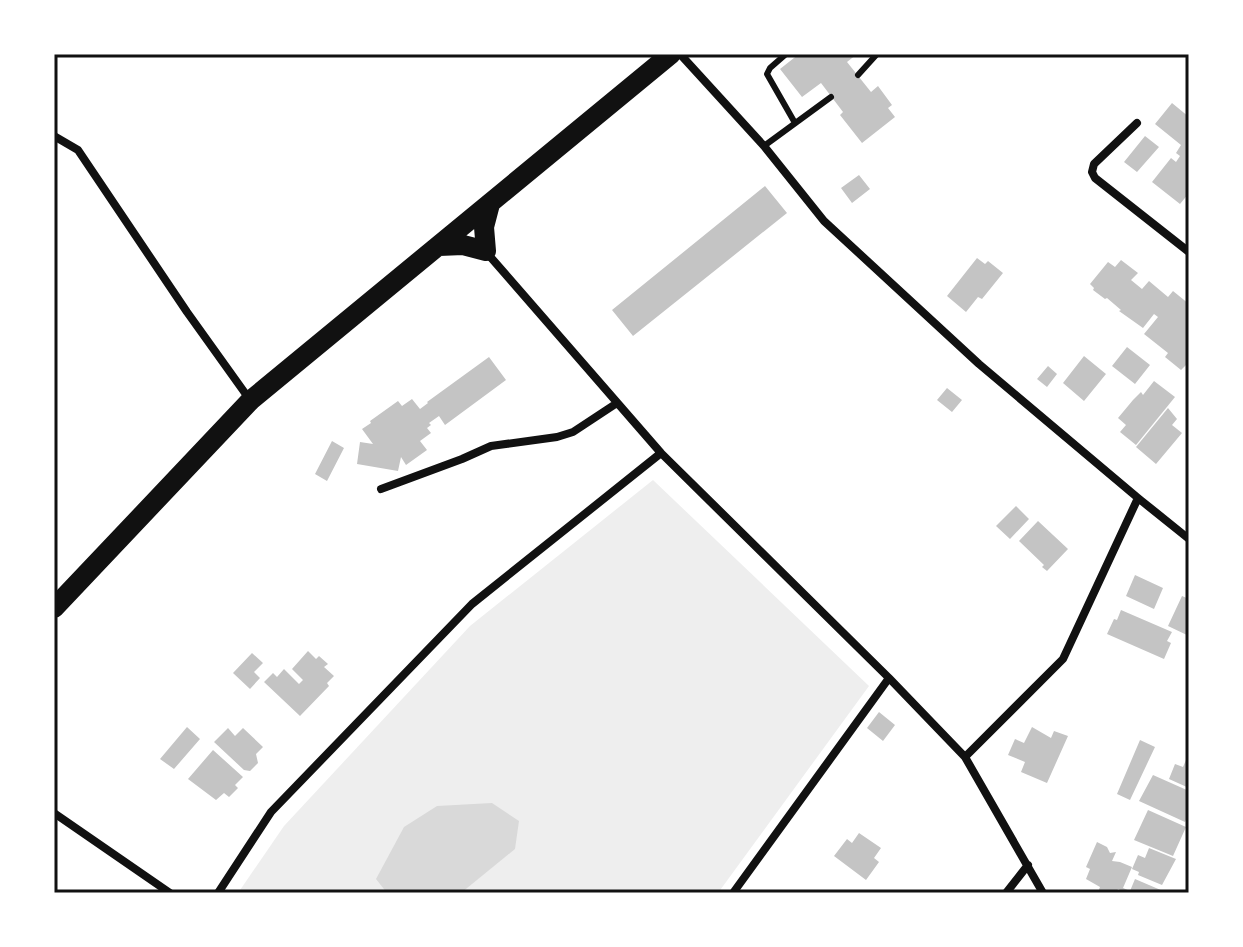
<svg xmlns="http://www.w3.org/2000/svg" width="1243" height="947" viewBox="0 0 1243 947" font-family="'Titillium Web',sans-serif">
	<rect width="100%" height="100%" fill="#fff"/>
	<!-- green -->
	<path fill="#eee" d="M653,480L869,686L718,893H238L284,826L470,626Z"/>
	<!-- water -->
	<path fill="#d9d9d9" d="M492,803L519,821L515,849L461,893H387L376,879L404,827L437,806Z"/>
	<!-- building -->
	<path fill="#c4c4c4" d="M799,54H857L847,62L871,92L878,86L892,105L888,108L895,117L862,143L840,115L843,112L821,83L802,97L780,69Z
		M1172,103L1189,117V136L1187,138L1189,140V193L1180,204L1152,182L1171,158L1176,162L1180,156L1176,153L1181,145L1155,124Z
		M1145,136L1159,147L1137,172L1124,162Z
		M859,175L870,189L852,203L841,188Z
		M765,186L787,213L633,336L612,310Z
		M977,258L985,264L988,261L1003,273L982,299L978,297L966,312L947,296Z
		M1121,260L1138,273L1131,280L1142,289L1149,281L1168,297L1173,291L1189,304V367L1186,365L1181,370L1165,357L1168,353L1144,334L1158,317L1154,314L1143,328L1119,311L1121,310L1107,298L1105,299L1093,290L1094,288L1090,284L1108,262L1115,267Z
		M1127,347L1150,365L1135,384L1112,366Z
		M1084,356L1106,374L1084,401L1063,383Z
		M489,357L506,380L445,425L439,416L429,423L431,425L427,428L431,433L420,441L427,450L406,465L401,457L398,471L357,464L360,442L373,444L362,429L371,423L370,421L398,401L402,406L412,399L420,409L428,403L427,402Z
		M1048,366L1057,374L1047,387L1037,379Z
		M1154,381L1175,397L1136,445L1120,432L1126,425L1118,418L1133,400L1141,392L1143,395Z
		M947,388L962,400L952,412L937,400Z
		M1168,408L1177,419L1172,425L1182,433L1156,464L1136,447Z
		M332,441L344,448L327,481L315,474Z
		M1016,506L1029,519L1010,539L996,526Z
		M1038,521L1068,549L1047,571L1042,567L1044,565L1019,541Z
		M1135,575L1163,588L1154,609L1126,596Z
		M1182,596L1189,599V636L1168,626Z
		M1121,610L1172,632L1167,641L1171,643L1164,659L1107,634L1114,619L1117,620Z
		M308,651L316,659L319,656L328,664L324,667L334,676L327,683L329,686L300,716L264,682L273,673L277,677L284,669L299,684L303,680L292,669Z
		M252,653L263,663L254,672L260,678L250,689L233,673Z
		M879,712L895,725L883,741L867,728Z
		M187,727L200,739L174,769L160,759Z
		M1032,727L1051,738L1054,731L1068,736L1047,783L1021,772L1025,762L1008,755L1015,739L1024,743Z
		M228,728L235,736L243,728L263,747L256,754L258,763L250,771L244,770L214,742Z
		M1140,740L1155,747L1130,800L1117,794Z
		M213,750L243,777L235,785L238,788L229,797L224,793L216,800L188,779Z
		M1186,760L1189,761V788L1169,779L1175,764L1183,767Z
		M1153,775L1189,791L1186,800L1189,802V813L1185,822L1139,801Z
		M1148,810L1186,827L1173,856L1134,840Z
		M859,833L881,848L874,858L879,862L866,880L834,856L847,839L852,843Z
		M1097,842L1107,847L1110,853L1116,852L1112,861L1120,862L1132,867L1123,888L1130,891L1135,879L1163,891L1162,893H1121L1123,890L1122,891L1118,889L1116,893L1098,892L1100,887L1086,879L1090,869L1086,867Z
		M1149,848L1176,859L1162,885L1138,875L1139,872L1132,869L1138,855L1145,858Z"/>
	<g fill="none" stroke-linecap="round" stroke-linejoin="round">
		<!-- service -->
		<path stroke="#111" stroke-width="6" d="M786,54L770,68L767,74L795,123
			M858,75L877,54
			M764,146L831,97"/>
		<!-- minor -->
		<path stroke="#111" stroke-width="8" d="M680,54L764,146L824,221L979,364L1138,498L1189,539
			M1137,123L1094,164L1092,172L1095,178L1189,252
			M54,136L78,150L187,312L250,400
			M487,253L661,453L889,678L965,757L1043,893
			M381,489L462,459L491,446L557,437L573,432L617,403
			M965,757L1063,659L1138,498
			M54,813L170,893
			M218,893L271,812L472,604L661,453
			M733,893L889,678
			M1006,893L1028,865"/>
		<!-- primary -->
		<path stroke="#111" stroke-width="20" d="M439,246L463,245L486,251L484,227L490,204
			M54,608L251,400L671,54"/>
	</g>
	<!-- border -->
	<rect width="1243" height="947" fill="none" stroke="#ffffff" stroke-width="112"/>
	<rect x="56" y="56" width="1131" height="835" fill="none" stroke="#111" stroke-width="3"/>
</svg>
